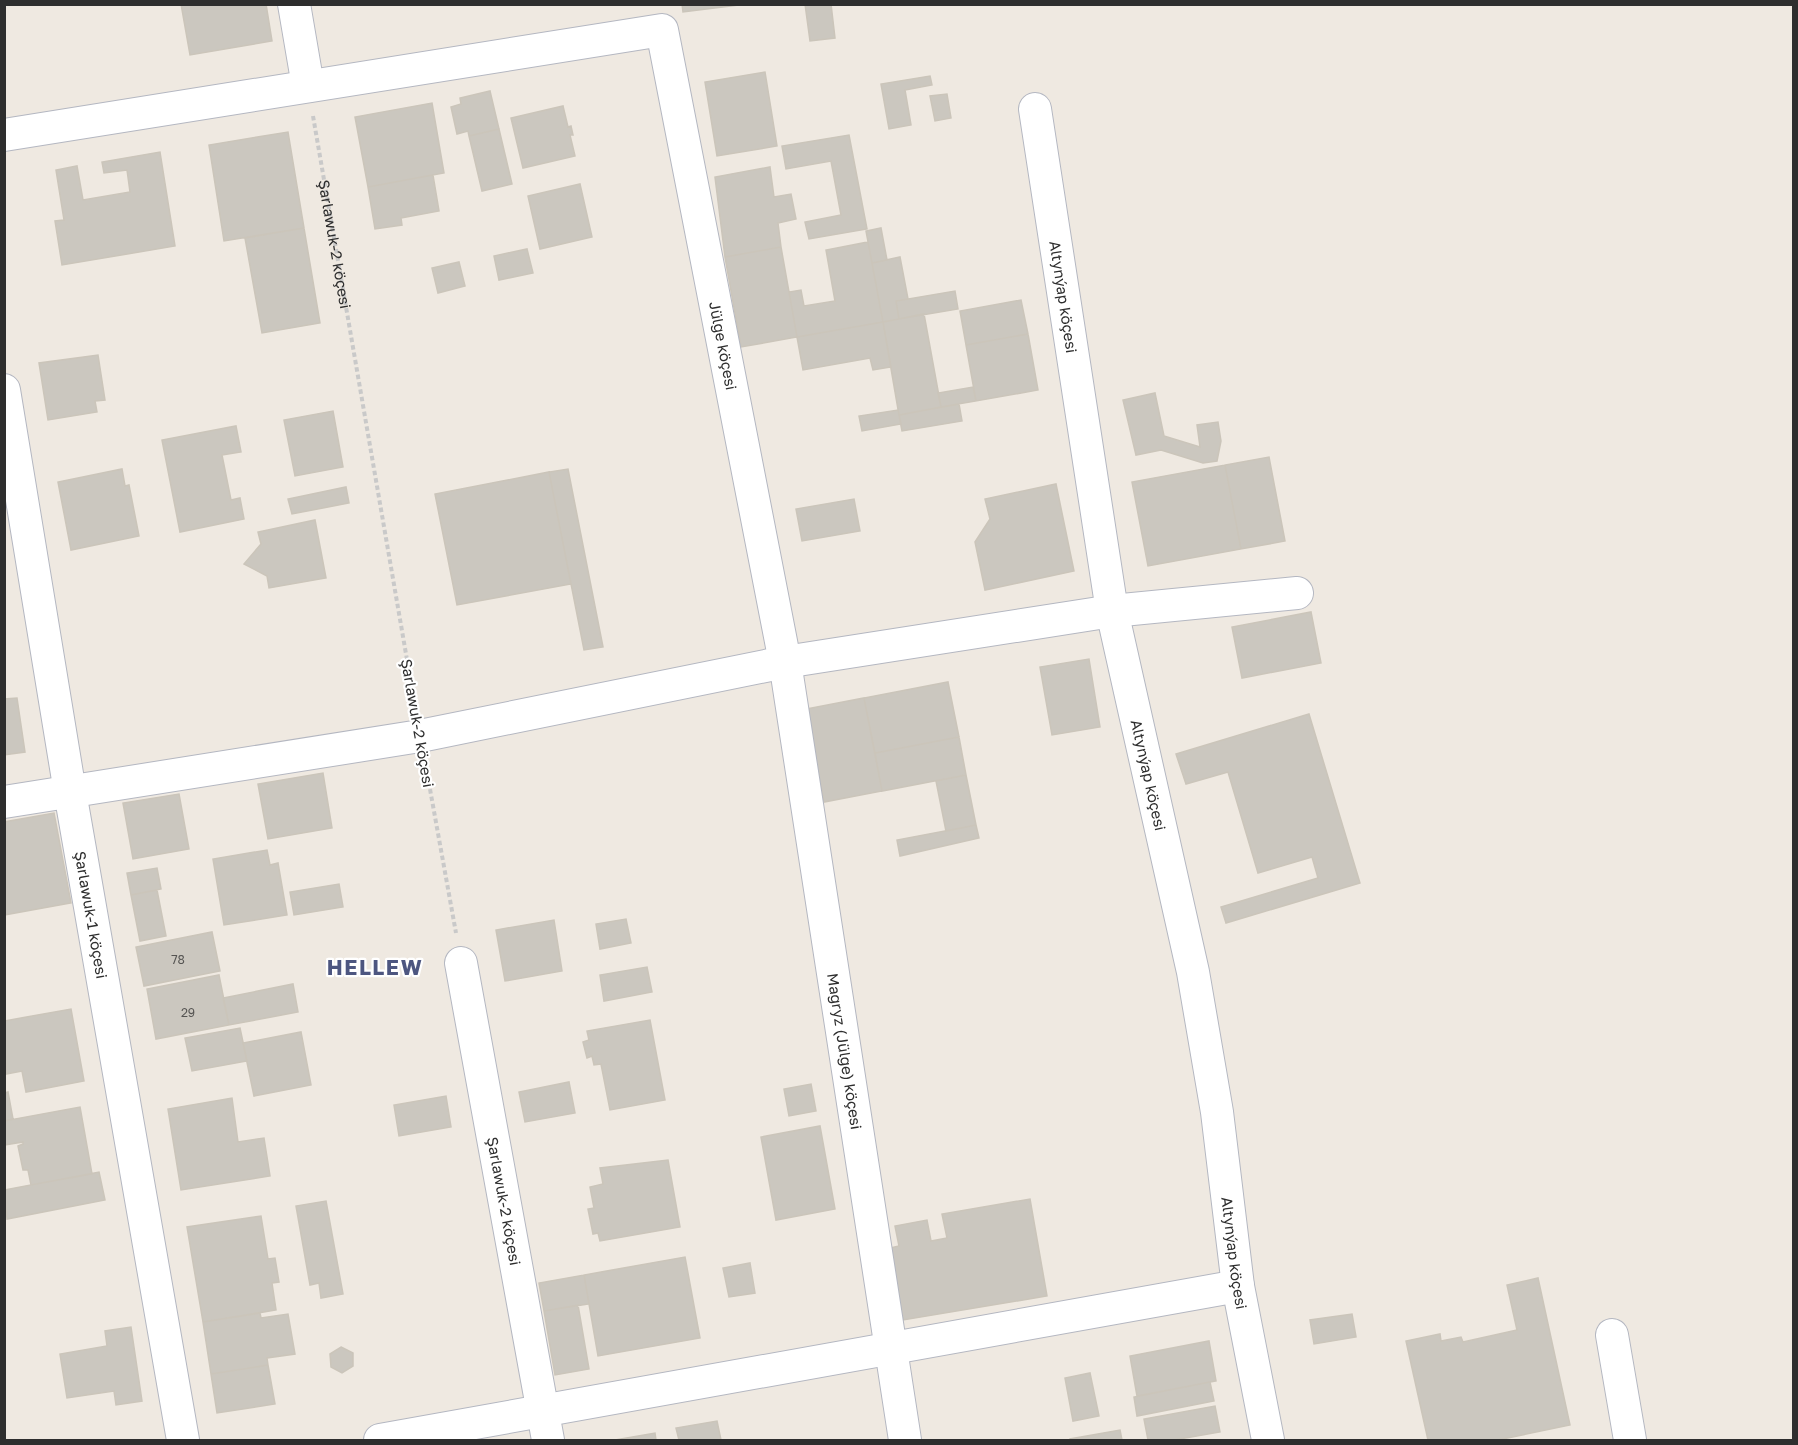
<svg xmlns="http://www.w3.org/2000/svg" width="1798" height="1445" viewBox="0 0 1798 1445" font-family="'Golos Text',sans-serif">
	<rect width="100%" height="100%" fill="#efe9e1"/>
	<!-- building -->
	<path fill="#cbc7bf" stroke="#cbc5ba" stroke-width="1.5" d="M181,4H266L272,41L190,55Z
		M682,4H747L683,12Z
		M805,4H831L835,38L810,41Z
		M765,72L777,146L717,156L705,82Z
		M930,76L932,85L905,90L911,125L889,129L881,84Z
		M490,91L499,129L469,136L468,131L457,134L451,107L461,104L460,98Z
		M947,94L951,118L935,121L930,96Z
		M432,103L444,173L368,187L355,117Z
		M563,106L568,127L571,126L573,135H570L575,156L523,168L511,118Z
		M499,129L512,184L482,191L469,136Z
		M288,132L304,228L224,241L209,145Z
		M849,135L867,229L809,239L805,222L841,215L831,161L786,169L782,146Z
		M160,152L175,246L62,265L55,221L64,220L56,170L77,166L83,200L130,192L127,170L104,173L102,162Z
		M770,167L774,197L791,194L796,219L778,223L781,247L725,257L715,177Z
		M433,175L439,211L401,218L402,225L375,229L368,187Z
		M580,184L592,237L540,249L528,196Z
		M304,228L320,323L262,333L245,238Z
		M881,228L887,260L872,263L866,231Z
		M868,242L883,322L797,337L789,292L801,290L804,306L835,301L826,250Z
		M781,247L797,337L741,347L725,257Z
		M527,249L533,273L499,280L494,256Z
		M900,257L908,299L896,301L899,319L883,322L872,263Z
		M459,262L465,286L438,293L432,268Z
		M955,291L958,309L899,319L896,301Z
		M1021,300L1028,334L966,345L960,311Z
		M924,314L941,407L899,415L883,322Z
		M883,322L891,367L873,370L870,358L803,370L797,337Z
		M1028,334L1038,390L976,401L966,345Z
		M98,355L105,400L95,401L97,412L48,420L39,363Z
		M973,387L976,401L941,407L938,393Z
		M1155,393L1164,436L1200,447L1197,425L1218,422L1221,441L1217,461L1203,463L1161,450L1136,455L1123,400Z
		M959,404L962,421L902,431L899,415Z
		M898,410L901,424L862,431L859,416Z
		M333,411L343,467L295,476L284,420Z
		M236,426L241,452L222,455L231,500L240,498L244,519L180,532L162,440Z
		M1269,457L1285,541L1241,549L1225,465Z
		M1225,465L1241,549L1148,566L1132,482Z
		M122,469L125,486L129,485L139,536L71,550L58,482Z
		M568,469L603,647L584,650L549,472Z
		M549,472L571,584L457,605L435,494Z
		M1056,484L1074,571L985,590L975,542L990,519L985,499Z
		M346,487L349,503L292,514L288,499Z
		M854,499L860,531L802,541L796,509Z
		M315,520L326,578L269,588L267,576L244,564L261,544L258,532Z
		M1311,612L1321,663L1242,678L1232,627Z
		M1089,659L1100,727L1052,735L1040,667Z
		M948,682L959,737L875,753L864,698Z
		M17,698L25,752L4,755V699Z
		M864,698L882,791L824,802L806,709Z
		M1309,714L1360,883L1226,923L1221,907L1318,878L1312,857L1258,873L1228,772L1186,784L1176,754Z
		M959,737L966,775L882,791L875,753Z
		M323,773L332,828L268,839L258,784Z
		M966,775L976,825L946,831L936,781Z
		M179,794L189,849L133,859L123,803Z
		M54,813L71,903L4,915V822Z
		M976,825L979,838L900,856L897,840Z
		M267,850L270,865L278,863L287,915L224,925L213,859Z
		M157,868L161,889L131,895L127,873Z
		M339,884L343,907L294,915L290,892Z
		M157,890L166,936L140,941L131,895Z
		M626,919L631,943L600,949L596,924Z
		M554,920L562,971L505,981L496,930Z
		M212,932L220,971L144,986L136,947Z
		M647,967L652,992L604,1001L600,975Z
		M219,975L229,1025L156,1039L147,989Z
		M293,984L298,1012L229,1025L223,998Z
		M71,1009L84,1081L26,1092L22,1071L6,1074L4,1021Z
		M650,1020L665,1100L610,1110L601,1064L594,1065L592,1056L587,1058L583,1042L589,1040L587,1031Z
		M240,1028L247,1061L192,1071L185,1038Z
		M301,1032L311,1085L254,1096L243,1043Z
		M569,1082L575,1113L525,1122L519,1092Z
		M811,1084L816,1111L789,1116L784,1089Z
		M8,1092L13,1119L4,1121V1093Z
		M446,1096L451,1127L399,1136L394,1105Z
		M232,1098L238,1142L264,1138L270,1176L181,1190L168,1109Z
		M80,1107L92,1174L31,1185L28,1170H23L18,1146L23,1144V1142L4,1145V1121Z
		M820,1126L835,1209L776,1220L761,1137Z
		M668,1160L680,1227L600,1241L598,1233L593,1234L588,1209L594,1208L590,1187L603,1184L600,1168Z
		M99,1172L105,1200L7,1219L4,1190Z
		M1030,1199L1047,1296L903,1320L890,1248L899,1246L895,1226L927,1220L931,1241L947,1238L942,1214Z
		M326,1201L343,1294L321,1298L319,1283L310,1285L296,1206Z
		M261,1216L268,1259L275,1258L279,1282L272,1283L276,1310L203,1322L187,1227Z
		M685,1257L700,1338L598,1356L584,1275Z
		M750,1263L755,1293L729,1297L723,1268Z
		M584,1275L589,1304L544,1311L539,1283Z
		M1538,1278L1570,1425L1498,1440H1428L1406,1341L1440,1334L1441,1341L1461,1337L1463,1342L1517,1330L1507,1285Z
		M578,1305L589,1369L555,1375L544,1311Z
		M260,1313L261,1318L288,1314L295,1354L267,1358L268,1365L211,1374L203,1322Z
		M1352,1314L1356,1337L1314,1344L1310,1320Z
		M131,1327L142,1401L116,1405L114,1391L67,1398L60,1354L107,1346L105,1331Z
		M1209,1341L1216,1381L1137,1396L1130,1356Z
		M341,1347L353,1353V1366L342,1373L331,1367L330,1354Z
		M268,1365L275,1404L217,1413L211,1374Z
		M1090,1373L1099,1416L1073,1421L1065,1378Z
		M1210,1382L1214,1401L1137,1416L1134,1397Z
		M1215,1406L1220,1432L1174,1440H1148L1144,1419Z
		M717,1421L721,1440H679L676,1428Z
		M1120,1430L1122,1440H1070V1439Z
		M655,1433L656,1440H615Z"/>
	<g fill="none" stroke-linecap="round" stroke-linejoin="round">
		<defs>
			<g id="minor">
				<path d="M294,4L308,86"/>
				<path id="s2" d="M1035,109L1112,611L1193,972L1217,1112L1238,1286L1268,1440"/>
				<path id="s3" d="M4,135L662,30L785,662L905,1440"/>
				<path id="s4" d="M4,390L70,792L183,1440"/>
				<path d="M4,802L420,736L785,662L1112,611L1297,593"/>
				<path id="s5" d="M461,963L548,1440"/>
				<path d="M1612,1335L1630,1440"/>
				<path d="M380,1440L1238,1286"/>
			</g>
		</defs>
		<!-- minor casing -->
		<use href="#minor" stroke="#b4b7c1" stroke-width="34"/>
		<!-- path -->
		<g stroke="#c9c9c9" stroke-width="4" stroke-dasharray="4.5 3" stroke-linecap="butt">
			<path id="s1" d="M313,116L415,706"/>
			<path d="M426,767L456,933"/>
		</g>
		<!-- minor -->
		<use href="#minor" stroke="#fff" stroke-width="32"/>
	</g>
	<g text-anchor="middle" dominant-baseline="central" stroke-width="4.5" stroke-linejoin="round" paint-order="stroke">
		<!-- number labels -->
		<g font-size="12" fill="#555452">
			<text x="178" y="959">78</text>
			<text x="188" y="1012">29</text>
		</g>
		<!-- street labels -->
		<g font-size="15" fill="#2e2e2e" stroke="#fff">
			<text stroke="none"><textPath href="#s1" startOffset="130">Şarlawuk-2 köçesi</textPath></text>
			<text stroke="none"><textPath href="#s2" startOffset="190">Altynýap köçesi</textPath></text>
			<text stroke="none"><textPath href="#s3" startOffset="988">Jülge köçesi</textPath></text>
			<text transform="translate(418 723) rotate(80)">Şarlawuk-2 köçesi</text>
			<text stroke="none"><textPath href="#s2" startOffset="676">Altynýap köçesi</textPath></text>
			<text stroke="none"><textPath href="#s4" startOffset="532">Şarlawuk-1 köçesi</textPath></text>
			<text stroke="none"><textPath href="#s3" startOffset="1704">Magryz (Jülge) köçesi</textPath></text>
			<text stroke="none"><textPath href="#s5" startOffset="242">Şarlawuk-2 köçesi</textPath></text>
			<text stroke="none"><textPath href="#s2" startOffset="1162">Altynýap köçesi</textPath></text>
		</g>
		<!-- district labels -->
		<g font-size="21" font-weight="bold" letter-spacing="1.5" fill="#4d5680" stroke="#fff">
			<text x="375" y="967">HELLEW</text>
		</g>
	</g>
	<!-- border -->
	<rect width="1798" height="1445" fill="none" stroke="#2e2e2e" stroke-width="12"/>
</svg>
